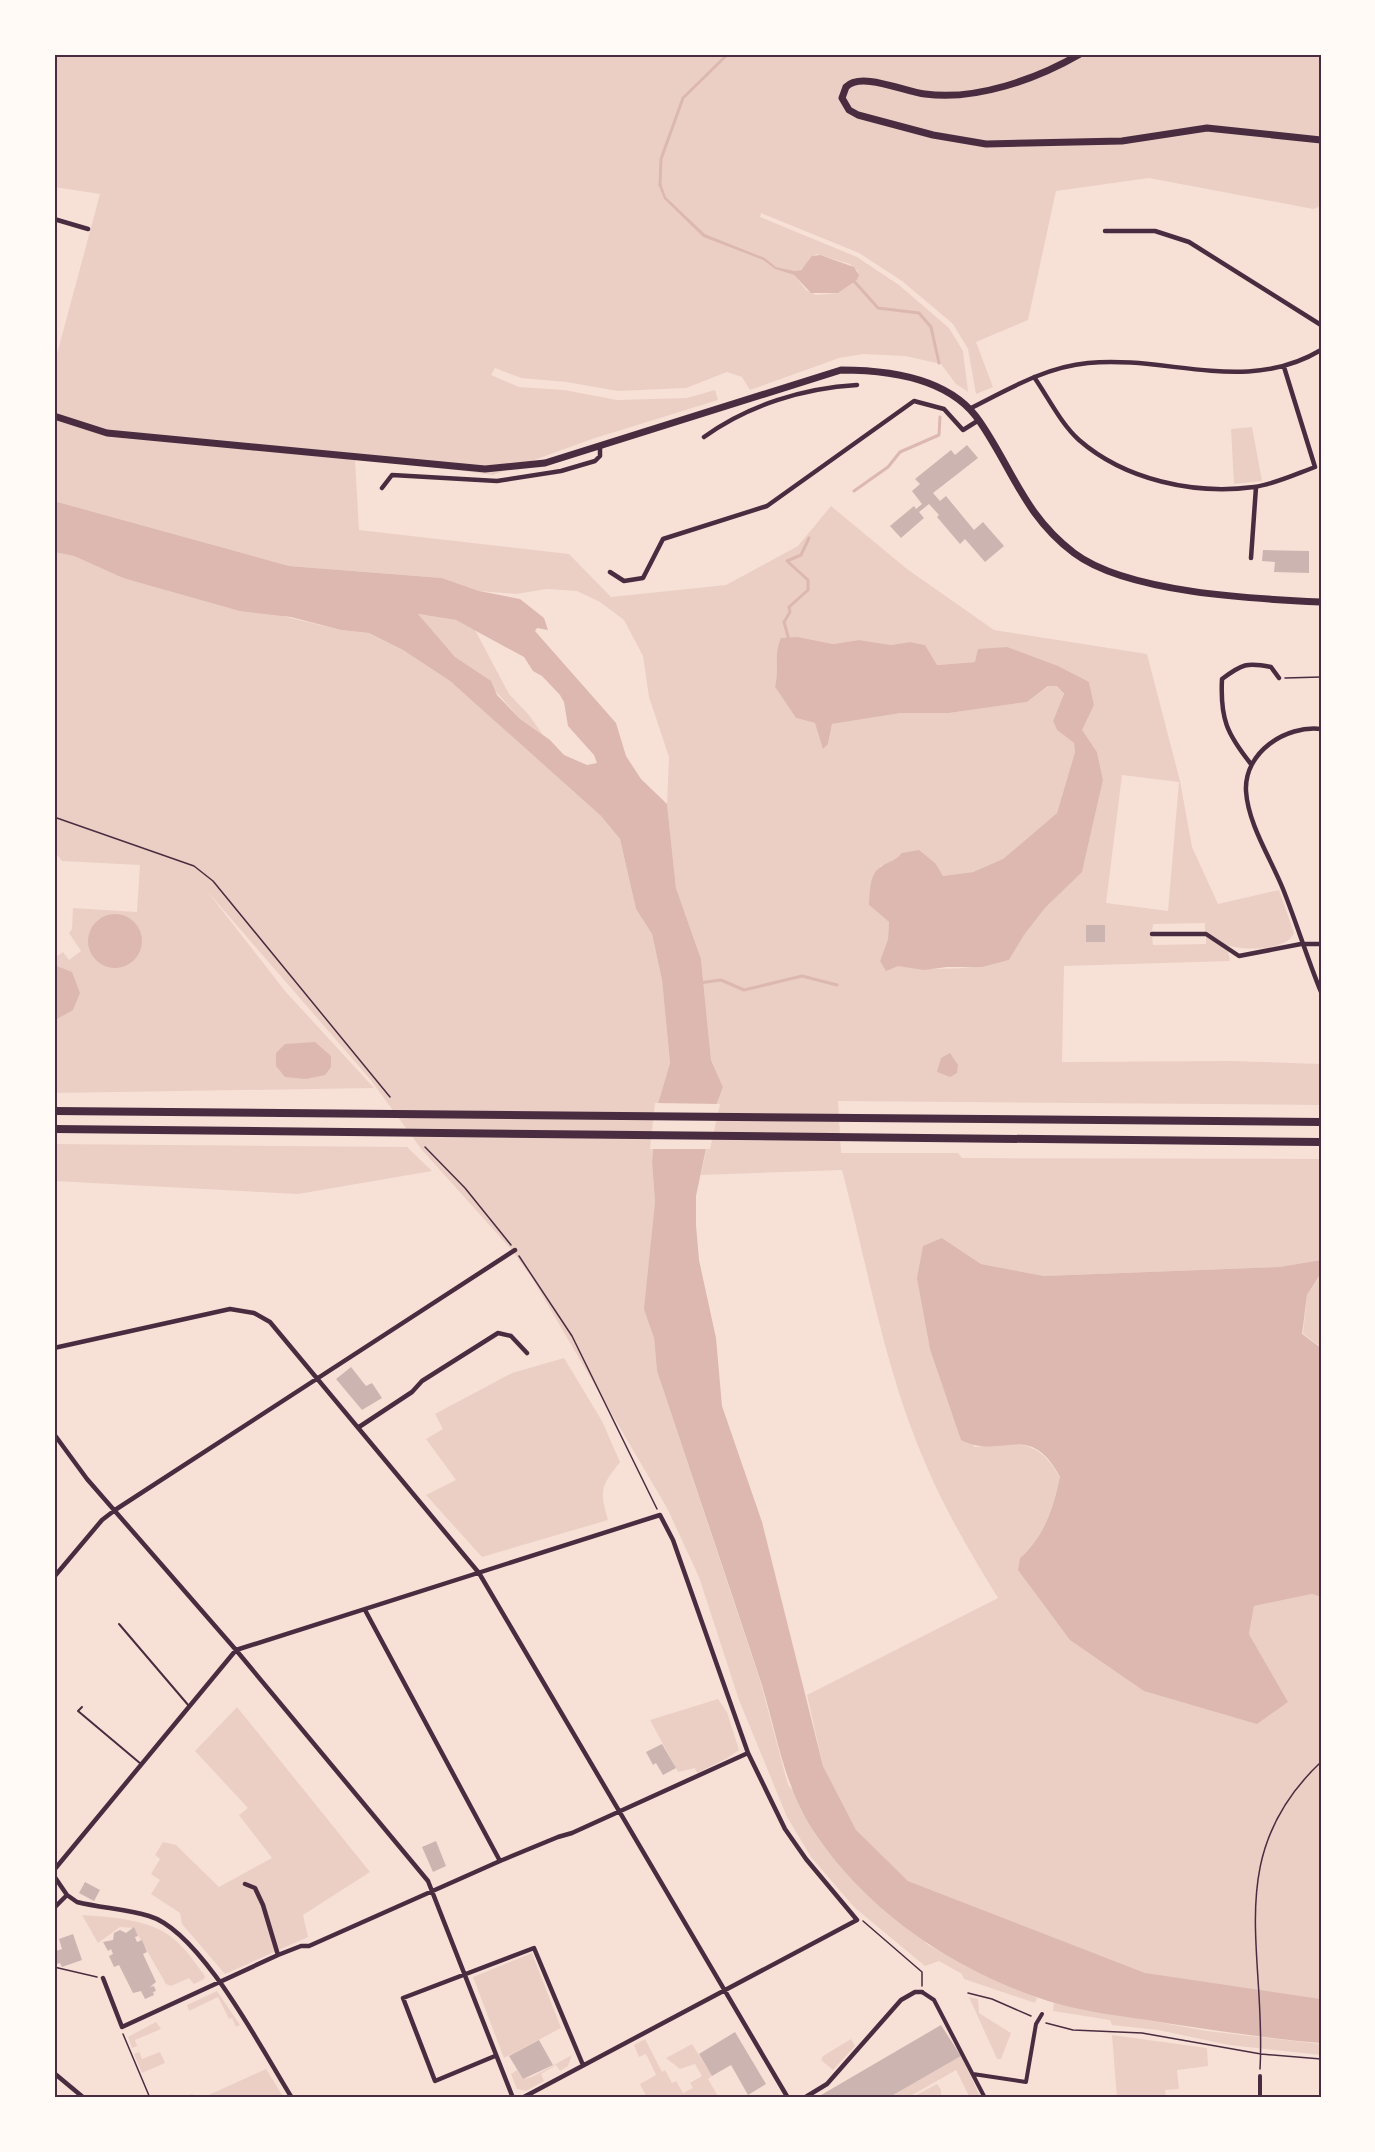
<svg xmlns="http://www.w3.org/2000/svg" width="1375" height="2152" viewBox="0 0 1375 2152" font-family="Manrope,sans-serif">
	<rect width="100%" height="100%" fill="#f7e1d7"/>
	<!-- green -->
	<path fill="#ebcfc5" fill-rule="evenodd" d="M54,54H1321V206L1313,209L1149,178L1056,191L1028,320L976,342L993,387L976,394L968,349L953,324L902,281L859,253L761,213L760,217L857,257L899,285L949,328L963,351L968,392L956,384L941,364L905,356L863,354L839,358L750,390L742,377L727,372L686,388L618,391L566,382L521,378L495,368L491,375L519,387L564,390L617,400L687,398L715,390L718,400L592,439L493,475L267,445L355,460L359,530L569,554L611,597L726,585L798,546L831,506L907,569L994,630L1147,654L1180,781L1192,847L1218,904L1279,890L1294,933C1287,951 1243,951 1227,945L1230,961L1064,966L1062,1062L1231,1061L1321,1064V1105L838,1101L841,1153H958L962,1158L1321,1159V1260L1279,1267L1044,1276L981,1264L942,1238L974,1447C1017,1444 1037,1436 1060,1478C1052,1509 1045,1536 1020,1558L1288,1702L1249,1634L1254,1606L1312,1594L1321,1597V1999L1145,1974L908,1881L856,1831L823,1766L807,1695L998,1598C971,1554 946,1512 926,1465C885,1372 868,1268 842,1170L701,1175L714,1111L723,1087L711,1060L701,959L676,888L667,804L669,757L649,697L643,656L624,620L600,602L577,591L547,589L516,594L479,591L442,578L289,566L54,501V365L100,194L54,187ZM661,183L666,197L705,234L765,258L776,267L795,271L800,270L816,254L850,264L858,271L857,280L838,293L816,295L806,290L794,275L775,269L763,260L703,237L664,199L658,184ZM798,637L833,644L859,640L891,645L910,642L925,645L936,665L975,662L1089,682L1094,705L1081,730L1097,752L1103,780L1082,871L1045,908L1024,935L1009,960C967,971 922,972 880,961L888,939L889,922L869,905L880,866L895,861L936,864L943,876L973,872L1003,859L1057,813L1075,752L1074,743L1057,730L1053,721L1064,695L1057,686H1049L1027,702L949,713H901L832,724L828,744L815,723L796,718L775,687L779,672ZM1122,775L1179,782L1168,911L1106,903ZM1205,923V932H1152L1153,924ZM1152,936H1206V944L1153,945Z
		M1252,427L1262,481L1234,484L1231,429Z
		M54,552L74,556L123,578L341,630L369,633L403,650L450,681L601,816L620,839L636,909L652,934L662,980L670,1063L657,1107L652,1162L655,1202L645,1309L654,1338L657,1371L760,1680L788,1785L928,1945L1037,1998L1035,2003L964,1979L962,1974L939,1961L925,1966L854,1907L811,1857L787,1817L739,1700L699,1577L667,1508L532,1278L511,1249L422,1150L370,1079L207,891L285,991L374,1088L54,1093V958L63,952L69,960L81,951L69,933L72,929L73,908L137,912L140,865L62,861L54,851Z
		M417,614L456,620L475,630L509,694L529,715L543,735L520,719L491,686L455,657Z
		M54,1144L407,1147L432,1171L298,1194L54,1181Z
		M1321,1274V1347L1303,1334L1307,1295Z
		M564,1358L602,1421L620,1462C601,1487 599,1489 608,1520L482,1557L426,1495L456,1480L426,1439L443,1429L435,1414L512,1373Z
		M718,1699L727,1712L739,1750L726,1759L697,1773L695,1768L678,1772L650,1720Z
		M237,1707L370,1872L303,1915L308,1937L225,1974L182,1924L180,1913L151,1894L160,1880L151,1874L160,1859L155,1855L163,1842L176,1845L219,1887L272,1858L239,1815L248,1808L195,1751Z
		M82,1915C111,1917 152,1919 175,1940C187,1950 196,1964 205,1976L204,1979L194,1984L189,1978L171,1986L166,1984L134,1928L120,1927L98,1943Z
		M532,1953L561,2028L504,2058L473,1977Z
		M217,1991L240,2025L236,2027L232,2018L229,2019L218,1997L189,2011L187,2005Z
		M969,1997L978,1999L979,2013L1011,2033L1001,2059H997Z
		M1054,2003L1207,2031L1321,2044V2055L1229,2045L1158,2030L1112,2025L1110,2020L1053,2011Z
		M156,2022L161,2029L135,2040L142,2059L160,2052L165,2063L142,2073L134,2054L139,2052L137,2046L132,2048L128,2037Z
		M1112,2035L1207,2048L1208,2066L1177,2070L1179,2089L1165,2090L1166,2098H1117Z
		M645,2039L662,2072L665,2070L672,2083L676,2081L683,2093L693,2088L690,2083L702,2076L695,2064L680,2069L666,2058L692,2044L712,2076L708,2079L719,2098H647L640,2084L656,2075L646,2054L639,2057L634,2045Z
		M851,2039L855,2046L833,2070L821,2060L823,2056Z
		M572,2055L568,2066L560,2071L556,2065L541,2074L544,2081L526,2091L517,2089L511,2074L517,2070L523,2079L532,2077Z
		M961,2056L981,2098H970L956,2070L907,2098H888Z
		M266,2069L284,2098H180L192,2094L202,2098Z
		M937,2084L941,2090V2098H911Z"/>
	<!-- water -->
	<path fill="#dcb8b0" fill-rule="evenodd" d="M661,183L666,197L705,234L765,258L776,267L795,271L801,270L812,256L820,255L854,267L859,275L857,280L838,293H811L794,275L775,269L763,260L703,237L664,199L658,184Z
		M54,501L289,566L442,578L479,591L520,599L544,618L548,630L537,628L535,631L616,723L626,756L641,779L667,804L676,888L701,959L711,1060L723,1087L714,1111L696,1196V1225L699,1260L716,1338L722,1406L762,1522L823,1766L856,1830L908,1881L1145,1973L1321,1999V2043C1263,2038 1205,2029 1147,2020C1114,2015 1080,2011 1048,2001C956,1971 869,1914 815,1833C783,1786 777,1732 760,1679C726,1576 691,1473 657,1371L654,1338L644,1309L655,1202L652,1162L657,1107L670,1063L662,980L652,934L636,909L620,839L601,816L450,681L403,650L369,633L341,630L291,617L240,611L123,578L74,556L54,552ZM418,614L456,620L524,657L533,671L542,676L560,695L564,702L568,726L594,755L597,763L587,765L564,755L550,740L520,719L497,695L491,681L455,657Z
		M798,637L833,644L859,640L891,645L910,642L925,645L937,665L975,662L978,649L1007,647L1058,666L1089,682L1094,705L1082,730L1097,752L1103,780L1082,872L1045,908L1024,935L1009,960L982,967H947L924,970L898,966L886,971L880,961L888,939L889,922L869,905C870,892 869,873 882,866C890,861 895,861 902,853L919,850L936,864L943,876L973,872L1003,859L1057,813L1075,752L1074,743L1057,730L1053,721L1064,694L1057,686H1048L1027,702L949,713H901L832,724L828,744L823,749L815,723L796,718L775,687C780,667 773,657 781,638Z
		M88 941a27 27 0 1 1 54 0a27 27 0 1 1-54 0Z
		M54,965L72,972L80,993L73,1010L57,1019H54Z
		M315,1042L331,1056V1067L325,1075L306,1079L285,1077L276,1066V1053L285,1044Z
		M950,1053L958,1065L957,1073L950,1077L937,1072L941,1058Z
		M942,1238L981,1264L1044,1276L1279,1267L1321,1260V1273L1307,1295L1302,1334L1321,1348V1597L1312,1594L1254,1606L1249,1634L1288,1702L1257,1724L1144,1691L1070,1640L1018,1570L1020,1558C1045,1536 1053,1508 1060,1477C1029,1419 1003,1461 961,1440L930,1349L917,1278L923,1246Z"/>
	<!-- pier -->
	<path fill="#f7e1d7" d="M655,1103L720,1104L710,1149H650Z"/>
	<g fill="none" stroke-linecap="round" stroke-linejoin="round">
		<!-- stream -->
		<path stroke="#dcb8b0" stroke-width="3" d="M660,185L661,159L683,98L728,54
			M853,280L878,308L919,313L931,327L939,363
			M854,491L888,467L900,452L939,435L940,417
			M789,640L784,622L790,612L789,607L808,590V580L787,561L801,555L809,538
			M699,983L721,980L744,990L802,976L837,985"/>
	</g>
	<!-- building -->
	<path fill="#ccb4b1" d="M967,445L978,458L933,493L940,501L946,496L974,530L983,522L1004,546L985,562L965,539L960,544L937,517L939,515L929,504L919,512L924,518L901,538L890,526L914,506L916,509L922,504L912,491L920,484L915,479L951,450L955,455Z
		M1263,550L1309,551V573L1274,572L1275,562L1262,561Z
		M1086,925H1105V942H1086Z
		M351,1367L366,1386L372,1383L382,1398L362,1410L336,1379Z
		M662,1744L676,1768L663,1775L656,1763L653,1765L646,1752Z
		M436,1841L446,1866L433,1872L422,1847Z
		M85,1882L100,1890L94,1901L79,1893Z
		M134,1927L138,1936L135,1937L137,1942L142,1940L147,1952L143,1954L156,1982L150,1987L154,1986L156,1991L153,1992L154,1995L145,1999L141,1991L133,1993L119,1965L114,1967L109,1956L113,1954L111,1949L108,1951L103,1942L113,1940L114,1933L120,1930L126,1933Z
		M73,1934L82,1960L62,1967L60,1963L54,1965L56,1951L62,1949L59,1939Z
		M941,2025L961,2056L888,2098H816Z
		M735,2032L766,2084L748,2095L731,2065L712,2076L699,2054Z
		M539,2040L553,2065L523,2079L509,2056Z"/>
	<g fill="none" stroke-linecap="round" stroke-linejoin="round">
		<!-- path -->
		<path stroke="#4a2c40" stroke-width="1.5" d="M1285,678L1321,677
			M54,817L194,866L213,881L390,1097
			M425,1147L465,1188L511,1245
			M519,1256L572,1336L657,1509
			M863,1921L922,1972V1986
			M54,1967L97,1977
			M968,1993L992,1999L1031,2016
			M1046,2023L1073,2030L1142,2033L1261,2054L1321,2059
			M123,2034L150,2098
			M1260,2069C1267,1953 1221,1856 1321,1762"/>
		<!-- service -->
		<path stroke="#4a2c40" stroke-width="2" d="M119,1624L189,1706
			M82,1707L78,1711L141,1764"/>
		<!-- pedestrian -->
		<path stroke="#4a2c40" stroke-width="4" d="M922,1992L934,2000L985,2098
			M973,2074L1026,2082L1036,2024L1042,2014
			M1260,2076V2098"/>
		<!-- minor -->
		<path stroke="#4a2c40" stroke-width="4.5" d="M54,219L88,229
			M1105,231H1155L1189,242L1321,325
			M1034,377C1048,397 1061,424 1079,440C1125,480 1194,495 1254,487C1275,484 1296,474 1315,467L1284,367
			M969,409C1007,390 1045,367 1088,363C1167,355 1246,395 1321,350
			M704,437C748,405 804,388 857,385
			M382,488L392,475L497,481L561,471L595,461L600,456V448
			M1251,558L1256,487
			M610,572L624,581L643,578L663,539L767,506L914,401L944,409L963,430L979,420
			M1321,729C1286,725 1244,752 1246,791C1248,824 1271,859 1283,889C1297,924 1307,958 1321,992
			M1251,764C1227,734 1220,719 1222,679C1242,664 1247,662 1271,667L1279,678
			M1152,934H1206L1239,956L1301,944H1321
			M54,1348L230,1309L254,1313L270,1322L479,1573L788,2098
			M359,1427L412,1392L422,1381L498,1333L511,1336L527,1353
			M54,1434L87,1479L236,1650L428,1881L513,2098
			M54,1577L102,1520L115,1510L515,1250
			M365,1610L500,1861
			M54,1870L236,1650L660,1515L673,1540L748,1753L785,1829L806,1859L857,1920L522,2098
			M54,1876L67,1895L77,1902C101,1908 126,1909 149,1916C201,1931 263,2052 292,2098
			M245,1884L255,1888L263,1905L278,1955
			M54,1908L67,1895
			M103,1978L122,2027L278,1955L301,1946H309L500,1861L558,1837L572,1833L748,1753
			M495,2056L435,2081L403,1998L534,1948L583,2065
			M54,2073L84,2098
			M804,2098L827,2084L901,2000L915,1992H922"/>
		<!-- secondary -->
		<path stroke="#4a2c40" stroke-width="7" d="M1080,54C1037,79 976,101 925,94C905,92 861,71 846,87L842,98L849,110L858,115L933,135L986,144L1122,141L1207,128L1321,140
			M54,416L107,433L485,469L545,463L841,370C889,370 951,378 980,422C1013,470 1024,515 1074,553C1127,593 1255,599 1321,602"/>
		<!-- motorway -->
		<path stroke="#4a2c40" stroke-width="8" d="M54,1111L1321,1122
			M54,1129L1321,1142"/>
	</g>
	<!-- border -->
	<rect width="1375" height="2152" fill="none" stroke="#fffaf5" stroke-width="111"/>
	<rect x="56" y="56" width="1264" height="2040" fill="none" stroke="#4a2c40" stroke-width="2"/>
</svg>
